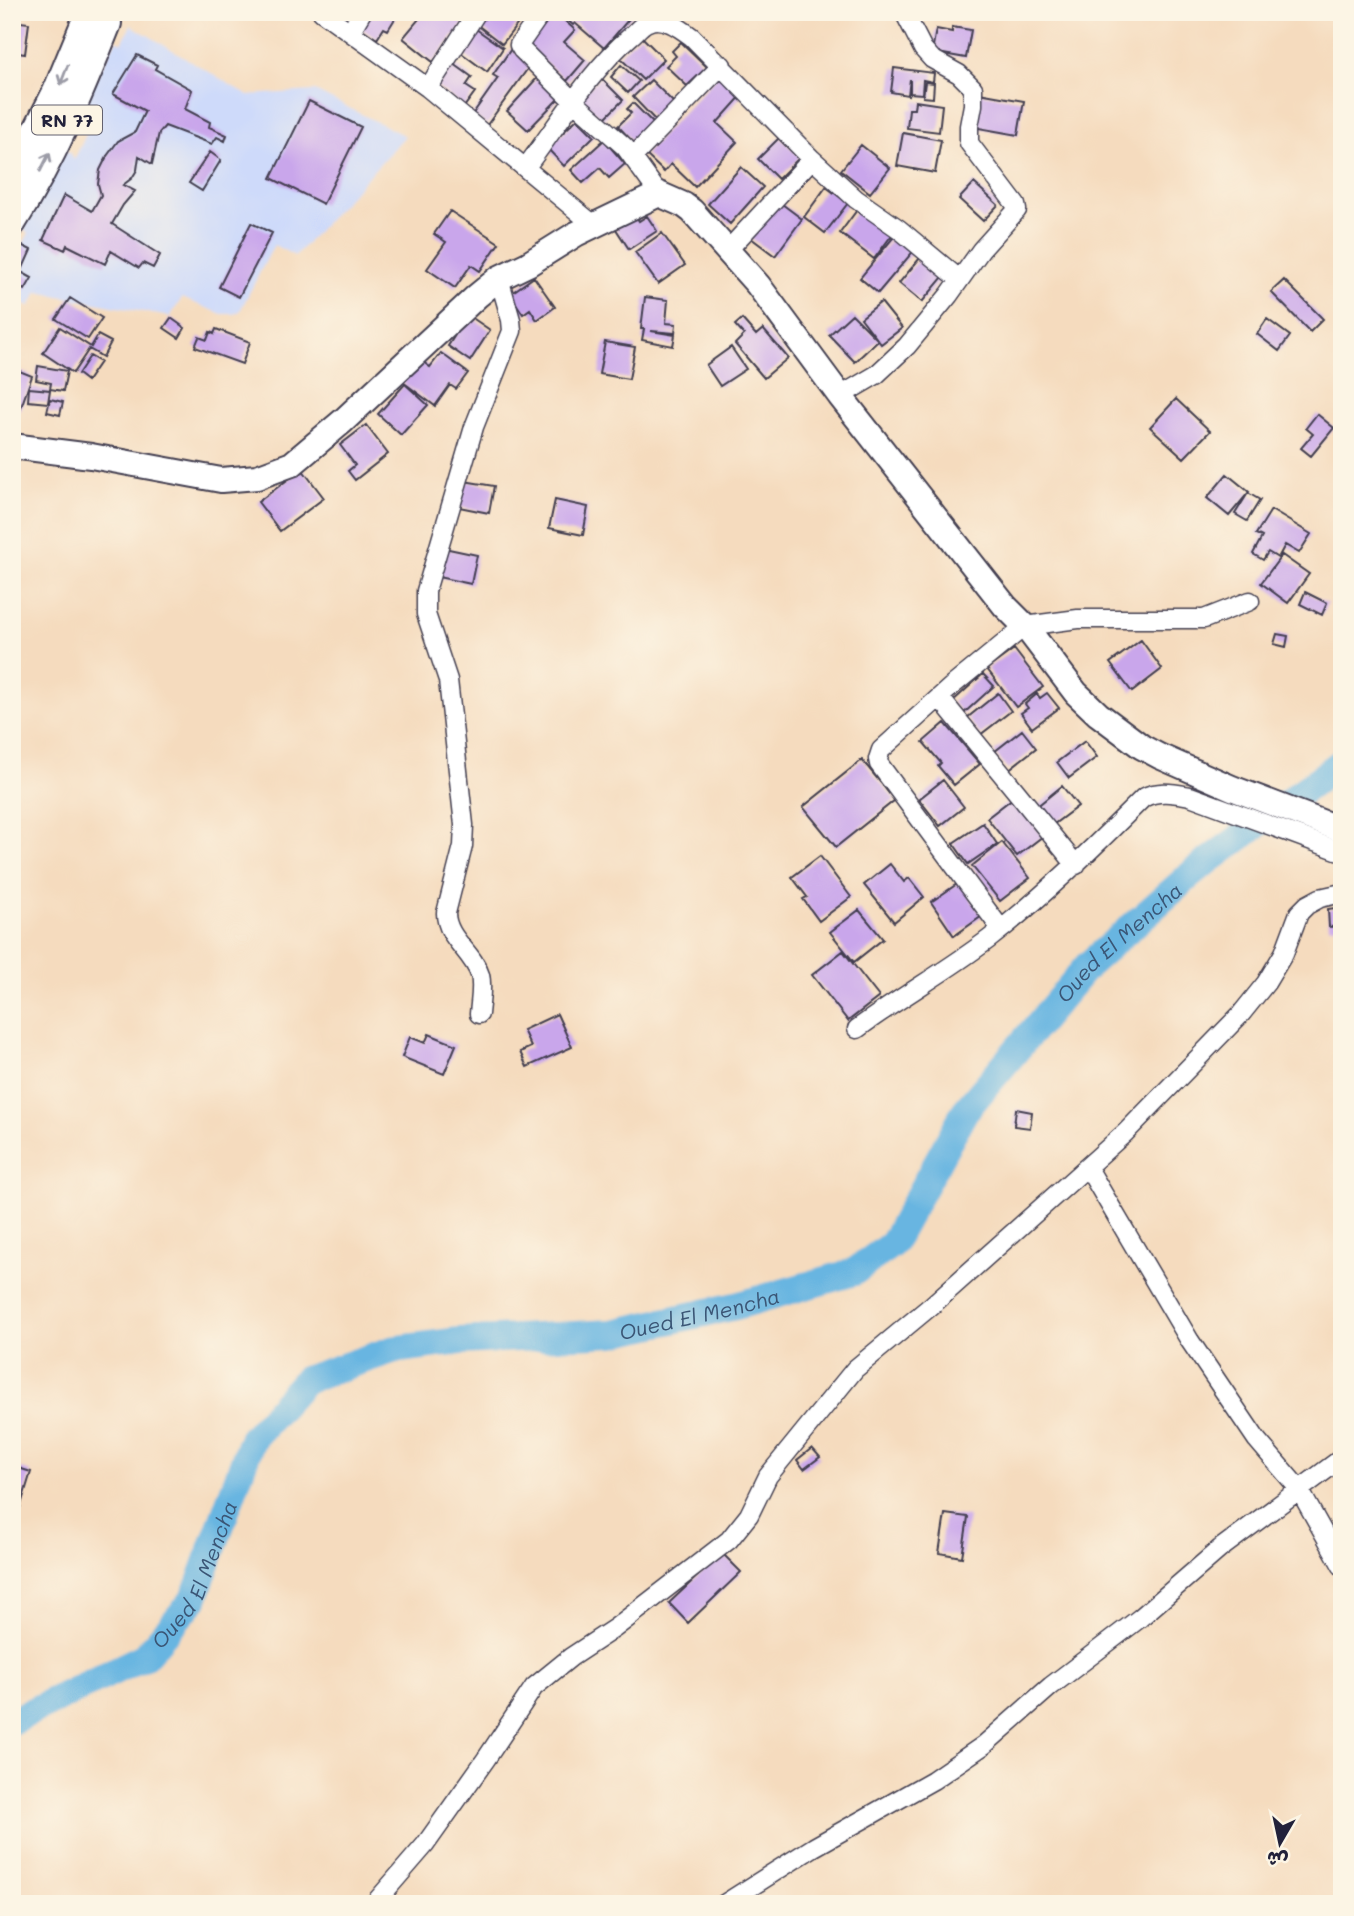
<svg xmlns="http://www.w3.org/2000/svg" width="1354" height="1916" viewBox="0 0 1354 1916" font-family="Mali,'Playpen Sans Arabic',sans-serif">
	<rect width="100%" height="100%" fill="#fcf5e5"/>
	<filter id="ink" filterUnits="userSpaceOnUse"><feTurbulence type="fractalNoise" baseFrequency=".0143" numOctaves="2"/><feDisplacementMap in="SourceGraphic" scale="14" xChannelSelector="R" yChannelSelector="G"/><feConvolveMatrix kernelMatrix="1 2 1 2 8 2 1 2 1" color-interpolation-filters="sRGB"/></filter>
	<filter id="wash" filterUnits="userSpaceOnUse"><feTurbulence type="fractalNoise" baseFrequency=".00686" numOctaves="4" result="noise"/><feDisplacementMap in="SourceGraphic" scale="28" xChannelSelector="R" yChannelSelector="G"/><feGaussianBlur stdDeviation="1.57" result="paint"/><feColorMatrix in="noise" values="0 0 0 0 0 0 0 0 0 0 0 0 0 0 0 0 0 1.4 0 .05"/><feComposite in="paint" operator="in"/></filter>
	<g filter="url(#wash)">
		<rect width="100%" height="100%" fill="#f5dbbe"/>
		<!-- built -->
		<path fill="#cedafa" d="M131,25L247,95L315,91L405,136L295,256L274,245L240,311L234,314H222L182,298L170,317L38,292L30,306L12,299V251L18,254L29,233L23,229L62,149L71,153L74,160L93,120L84,121L76,116L116,40L122,43Z"/>
		<g fill="none" stroke-linecap="round" stroke-linejoin="round">
			<!-- river -->
			<path stroke="#67b5e1" stroke-width="28" id="s1" d="M12,1721L145,1656L194,1599L252,1439L305,1380L392,1350L460,1341L613,1333L736,1306L854,1272L892,1244L965,1111L1088,965L1196,870L1342,762"/>
		</g>
		<g id="blocks">
			<!-- building -->
			<path fill="#c9a6eb" d="M371,12H399L388,30L384,28L377,39L361,28Z
				M432,12H453L465,22L433,62L403,38L423,14L427,17Z
				M486,12H527L502,44L476,24Z
				M551,12H555L575,30L564,42L585,60L567,81L524,44Z
				M558,12H635L604,48L575,23L573,25Z
				M12,21L29,23L25,54L12,52Z
				M952,27L971,30L966,58L932,52L936,29L952,32Z
				M476,29L503,48L487,72L460,52Z
				M640,35L664,59L643,80L618,56Z
				M681,42L707,67L687,86L666,66L676,56L672,51Z
				M511,49L531,64L487,125L472,115L498,78L493,75Z
				M137,55L157,65L155,69L192,90L185,109L210,122L209,127L227,135L225,141L217,137L212,144L165,126L159,133L152,164L139,156L137,170L132,178L123,185L135,191L123,205L112,224L160,255L153,268L143,263L139,268L111,251L105,264L67,245L65,250L43,240L64,195L92,211L101,195L98,184L100,170L107,156L118,141L135,132L145,111L113,94Z
				M454,64L472,77L466,86L475,92L464,107L437,87Z
				M621,65L639,81L628,93L611,77Z
				M894,68L934,73L933,82L923,80L922,94L910,93V79L908,95L891,92Z
				M720,73L743,94L717,123L737,142L695,187L671,164L664,172L645,154Z
				M538,77L560,97L528,130L507,111Z
				M600,77L623,100L603,120L580,97Z
				M651,80L674,103L656,121L633,97Z
				M925,82L934,83L933,98L923,97Z
				M979,93L1024,101L1018,135L973,127Z
				M309,101L361,127L323,204L271,178Z
				M915,101L942,105L939,132L907,128L909,109H914Z
				M633,103L654,124L634,143L618,126L631,113L627,109Z
				M577,119L594,136L564,166L547,148Z
				M903,133L941,140L935,173L897,166Z
				M780,137L800,157L778,179L758,159Z
				M604,140L625,164L609,178L600,168L583,183L571,170Z
				M861,145L890,168L870,193L841,170Z
				M210,152L221,160L202,191L189,183Z
				M741,167L763,187L730,224L708,204Z
				M974,183L998,205L983,221L959,199Z
				M826,187L848,203L825,233L804,217Z
				M778,201L802,219L775,256L751,238Z
				M860,206L894,232L874,259L840,233Z
				M450,211L499,243L480,271L471,265L455,288L427,269L446,242L434,234Z
				M634,213L639,221L647,216L657,231L629,249L614,226Z
				M251,223L272,233L239,297L219,287Z
				M662,233L685,265L658,284L635,252Z
				M897,233L916,248L878,293L860,278Z
				M19,244L31,250L23,268L12,263Z
				M925,252L948,271L922,302L899,283Z
				M12,267L32,278L25,290L12,283Z
				M534,277L555,307L537,320L530,309L523,314L510,294Z
				M1284,280L1323,319L1310,332L1271,292Z
				M645,297L668,300L666,323L676,324L675,333L651,331L675,335L673,346L642,340L644,329H641Z
				M70,298L102,318L88,339L56,319Z
				M881,302L902,328L881,344L861,318Z
				M852,314L878,340L855,362L829,335Z
				M468,315L490,330L470,361L448,346Z
				M171,318L185,328L179,338L164,328Z
				M742,319L756,335L763,329L788,358L764,378L735,344L744,335L735,325Z
				M1267,319L1290,336L1279,351L1257,334Z
				M60,327L91,347L98,335L111,342L103,357L89,349L73,373L43,353Z
				M216,329L250,342L242,364L195,347L199,337L207,340L210,332L214,334Z
				M605,342L635,347L629,379L599,374Z
				M731,347L746,369L720,386L706,365Z
				M441,353L468,373L456,389L450,385L435,406L403,382L419,359L430,367Z
				M90,356L100,362L87,381L78,374Z
				M38,366L67,371L63,391L50,389L51,383L36,380Z
				M12,368L32,376L20,410L12,408Z
				M405,384L428,405L401,435L378,414Z
				M29,388L50,390L48,403L28,401Z
				M50,399L63,402L60,415L47,412Z
				M1176,399L1210,431L1184,458L1150,427Z
				M1317,414L1334,428L1311,456L1301,448L1313,434L1306,428Z
				M366,425L388,454L355,480L348,471L355,465L340,445Z
				M302,469L324,498L280,531L258,502Z
				M1227,474L1249,492L1229,516L1207,498Z
				M464,481L494,486L489,513L459,507Z
				M1248,493L1260,500L1247,521L1235,514Z
				M555,500L588,507L583,535L549,528Z
				M1271,510L1311,534L1299,553L1285,545L1278,558L1268,552L1263,560L1253,554L1262,537L1256,534Z
				M444,548L477,555L471,584L438,577Z
				M1282,555L1309,574L1288,603L1261,583Z
				M1305,592L1327,603L1322,615L1300,604Z
				M1277,634L1288,636L1286,647L1274,644Z
				M1141,640L1162,669L1132,692L1110,663Z
				M1014,649L1043,687L1016,707L987,669Z
				M983,674L994,686L963,714L952,702Z
				M998,693L1011,711L980,735L967,718Z
				M1047,693L1059,708L1032,728L1021,713L1028,708L1025,704L1037,694L1040,698Z
				M945,723L980,764L954,785L938,766L941,763L923,742Z
				M1022,730L1036,748L1008,770L994,752Z
				M1085,741L1097,757L1069,778L1057,762Z
				M862,760L895,800L836,847L803,807Z
				M943,780L964,807L940,826L919,799Z
				M1062,786L1078,806L1050,827L1035,808Z
				M1013,798L1043,836L1017,856L987,818Z
				M983,823L997,844L968,864L953,843Z
				M1002,842L1030,878L1000,901L972,866Z
				M820,856L851,897L819,921L803,899L807,897L792,877Z
				M890,864L904,882L909,878L924,897L894,922L864,885Z
				M960,882L982,916L954,936L931,902Z
				M1342,907V926L1329,927L1328,909Z
				M859,910L883,939L854,962L830,932Z
				M843,951L879,997L848,1021L812,975Z
				M557,1014L572,1047L527,1067L520,1052L531,1047L523,1030Z
				M429,1034L456,1045L444,1074L402,1057L410,1037L425,1043Z
				M1016,1109L1032,1112L1030,1128L1014,1126Z
				M812,1448L820,1457L804,1469L797,1460Z
				M12,1466L31,1472L20,1508L12,1506Z
				M945,1514L968,1517L962,1557L939,1553Z
				M722,1553L741,1572L688,1623L669,1603Z"/>
		</g>
	</g>
	<g filter="url(#ink)">
		<use href="#blocks" fill-opacity="0" stroke="#423e4f" stroke-width="2"/>
		<g fill="none" stroke-linecap="round" stroke-linejoin="round">
			<defs>
				<path id="street" d="M322,12L428,88L594,225
					M542,12L519,45L522,50L572,100L625,147L659,194
					M350,32L362,12
					M428,88L477,12
					M633,157L722,65
					M526,167C560,122 588,73 631,36C636,32 642,24 648,22C663,15 680,28 692,37L812,159L856,199L899,229L959,279
					M727,251L812,159
					M840,396L876,375L907,346L949,295L981,250L1017,210L1016,205L969,143V126L973,105V88L959,74L932,59L923,49L904,12
					M940,698L1076,865
					M1001,929L879,764L878,759L881,750L953,685L1025,626L1078,619H1204L1250,601
					M479,1014C480,1001 483,987 480,975C473,952 446,938 446,913L463,846L464,825L448,680L426,614V591L474,427L512,331L511,320L499,278
					M857,1029C900,997 947,971 989,939C1044,896 1094,847 1143,798C1158,790 1173,793 1190,796L1342,852
					M1088,1168L1190,1341L1257,1440L1299,1489L1342,1566
					M374,1904L425,1845L486,1759L534,1687L571,1657L615,1628L729,1540L749,1515L768,1476L855,1369L931,1306L1125,1133L1241,1014L1266,983L1284,953L1299,913L1307,905L1320,898L1342,893
					M724,1904L814,1847L933,1780L984,1745L1051,1686L1140,1618L1221,1548L1342,1458"/>
				<path id="secondary" d="M12,446L91,456L221,480L257,477L292,464L343,421L477,296L499,278L528,264L576,234L659,194L684,205L692,211L758,285L840,396L1005,606L1025,626L1076,693L1098,714L1142,747L1159,756L1232,788L1342,830"/>
				<path id="primary" d="M12,180L57,92L90,12
					M12,222C52,159 80,91 107,23L106,12"/>
			</defs>
			<!-- street casing -->
			<use href="#street" stroke="#423e4f" stroke-width="21"/>
			<!-- secondary casing -->
			<use href="#secondary" stroke="#423e4f" stroke-width="28"/>
			<!-- primary casing -->
			<use href="#primary" stroke="#423e4f" stroke-width="32"/>
			<!-- street -->
			<use href="#street" stroke="#fff" stroke-width="18"/>
			<!-- secondary -->
			<use href="#secondary" stroke="#fff" stroke-width="24"/>
			<!-- primary -->
			<use href="#primary" stroke="#fff" stroke-width="28"/>
		</g>
		<!-- one-way arrows -->
		<defs><path id="oneway-shaft" d="M-6 0H5M1.5-3L5.5 0L1.5 3" fill="none" stroke-width="1.6" stroke-linecap="round" stroke-linejoin="round" transform="scale(1.75)"/></defs>
		<g stroke="#9c9ca7">
			<use href="#oneway-shaft" transform="translate(64 75) rotate(111)"/>
			<use href="#oneway-shaft" transform="translate(45 162) rotate(-63)"/>
		</g>
	</g>
	<g text-anchor="middle" dominant-baseline="central" stroke-width="5" stroke-linejoin="round" paint-order="stroke">
		<!-- shield labels -->
		<rect fill="#fcf5e5" stroke="#63616e" stroke-width="2" x="32" y="105.5" width="70" height="29" rx="5"/>
		<g font-size="18" font-weight="bold" fill="#22223b">
			<text x="67" y="120">RN 77</text>
		</g>
		<!-- water labels -->
		<g font-size="21" font-style="italic" fill="#3a5575" stroke="#fcf5e5">
			<text stroke="none"><textPath href="#s1" startOffset="1463">Oued El Mencha</textPath></text>
			<text stroke="none"><textPath href="#s1" startOffset="875">Oued El Mencha</textPath></text>
			<text stroke="none"><textPath href="#s1" startOffset="245">Oued El Mencha</textPath></text>
		</g>
	</g>
	<!-- margin -->
	<rect width="1354" height="1916" fill="none" stroke="#fcf5e5" stroke-width="42"/>
	<!-- north arrow -->
	<g transform="translate(1280 1843) rotate(189)" stroke="#fcf5e5" stroke-width="5" paint-order="stroke">
	<path d="M0-5L12 26L0 18L-12 26Z" fill="#22223b"/>
	<text y="-10" font-size="19" font-weight="bold" text-anchor="middle" fill="#22223b">ش</text>
	</g>
</svg>
